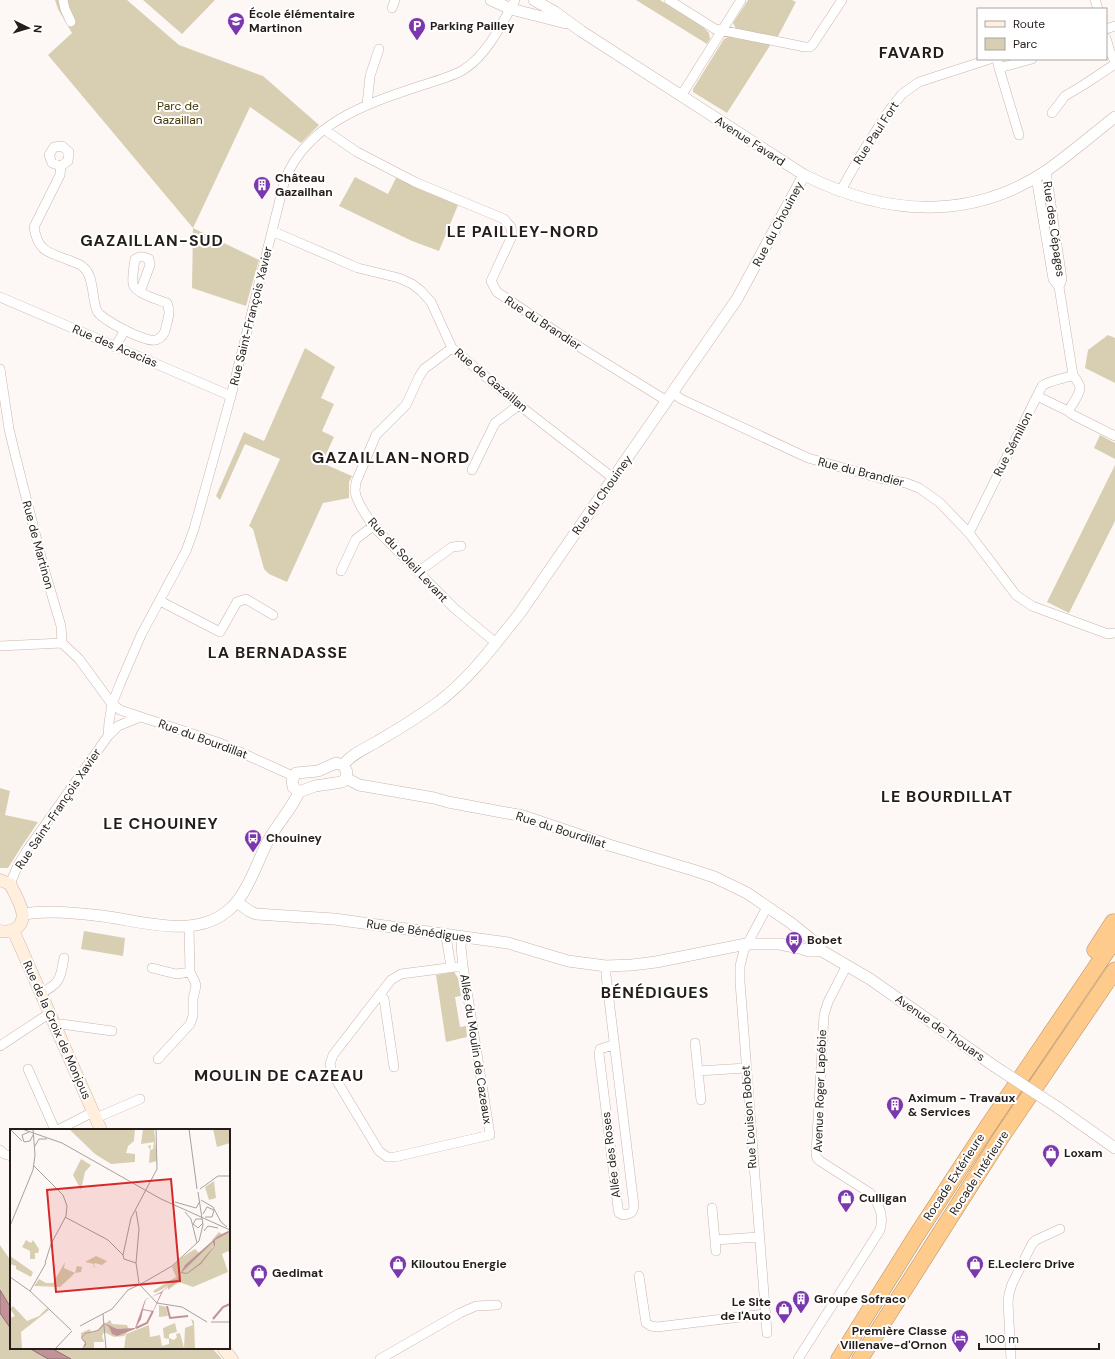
<svg xmlns="http://www.w3.org/2000/svg" width="1115" height="1359" viewBox="0 0 1115 1359" font-family="'DM Sans',sans-serif">
	<rect width="100%" height="100%" fill="#fdf8f6"/>
	<!-- green -->
	<path fill="#d8cfb3" d="M55,0H127L179,45L263,76L319,125L301,143L250,107L193,228L259,260L246,306L192,288L193,228L48,55L72,33L58,9Z
		M143,0H215L182,34Z
		M636,0H660L703,27L709,33L710,39L707,44Z
		M748,0H792L796,2L777,38L736,29L733,23Z
		M730,36L771,44L727,113L693,92V89L724,39Z
		M355,177L388,194L396,178L458,205L439,251L412,241L339,206Z
		M1108,335L1115,338V383L1085,368L1088,350Z
		M305,348L335,367L321,398L334,404L322,431L334,437L322,463L352,476L349,482V498L323,503L287,582L269,574L264,569L253,529L249,526L280,459L245,444L220,500L216,496L244,432L264,441Z
		M1100,435L1115,443V459L1094,448Z
		M1115,465V521L1069,613L1047,602Z
		M0,788L10,791L5,815L38,822L20,849L8,868H0Z
		M84,931L125,938L123,956L81,949Z
		M454,972L458,978L461,996L455,997L460,1027L466,1026L467,1037L446,1042L436,975Z
		M0,1245L11,1261V1348H212L222,1359H0Z"/>
	<!-- water -->
	<path fill="#c19298" stroke="#926f72" d="M0,1290L11,1308V1329L0,1313Z
		M29,1348H51L71,1359H48Z"/>
	<g fill="none" stroke-linecap="round" stroke-linejoin="round">
		<defs>
			<path id="minor" d="M63,0L65,9L71,22
				M669,0L715,29L805,47H810L813,44L842,0
				M1095,0L1098,9
				M392,8L395,0
				M1106,29L1115,26
				M1106,38L1110,52L1115,61
				M997,59L999,68L1032,59
				M999,68L1019,135
				M681,96L741,0
				M367,105L370,76L379,49
				M1052,113L1065,96L1085,84L1115,64
				M325,130L357,152L415,182L504,219L511,227L512,236L491,281L497,292L570,341L667,401
				M61,166L52,163L49,155L54,147L62,146L69,152L68,161L61,166L60,175L34,227C38,253 49,252 71,261C75,263 81,264 84,268C94,276 92,300 97,311C102,320 146,343 156,340C162,338 165,333 166,327C168,318 171,312 167,303C159,300 134,293 133,284C132,276 134,267 135,259C140,256 143,256 149,259L150,265L140,292
				M1046,171L1062,279L1059,287L1073,375C1076,379 1079,383 1080,387C1080,395 1072,405 1068,411
				M1036,177L1053,279L1059,287
				M840,192L859,158L888,112L902,94L919,82L990,59
				M272,231L358,268L399,278L412,284L421,291L431,302L452,348L519,405L613,478
				M0,297L231,396
				M115,347L125,330
				M452,348L424,369L419,377L406,405L376,435L356,482L355,490L356,496L361,507L373,526L454,608L496,643
				M0,369L9,429L15,454L45,572L61,626L62,643L79,659L112,704L120,710L220,743L293,776
				M673,393L681,399L808,458L879,478L906,483L919,488L939,502L969,533L1016,595L1032,606L1108,634L1115,633
				M1037,396L1068,411L1073,415L1115,436
				M472,470L495,423L519,405
				M969,533L1042,386C1049,380 1064,379 1073,375
				M341,571L356,539L373,526
				M418,572L452,547L461,546
				M160,601L220,632L237,602L246,599L273,615
				M0,646L62,643
				M108,736L118,726L140,717
				M10,884L18,865L28,849L108,736L109,722L112,704L120,684L141,635L186,551L194,529L231,396L285,179C308,124 365,104 417,87C431,82 452,77 463,70C487,55 502,24 515,0
				M444,934L447,942L451,967
				M462,936L461,947L463,966L490,1135L395,1157H387L379,1151L332,1073L330,1064L333,1055L391,980L401,974L463,966
				M606,966V975L634,1206C633,1214 629,1214 623,1215L619,1213L618,1208L599,1054L600,1049L613,1045
				M152,968L176,974L190,972
				M41,993C61,983 60,979 64,958
				M379,995L384,999L394,1067
				M56,1026L61,1024L112,1031
				M695,1043L701,1100
				M0,1046L50,1013
				M158,1059L190,1024L193,1016V999L196,986L195,982L190,972L189,926
				M28,1069L55,1130
				M698,1071L746,1068
				M96,1118L140,1099
				M58,1130L93,1112
				M0,1150L4,1154L11,1156
				M712,1208L715,1240L759,1237
				M715,1240L716,1251
				M639,1276L646,1323L651,1326L657,1327L765,1314
				M767,1333L740,982V966L744,950L767,907
				M380,1359L460,1313L476,1306L497,1305
				M798,1359L880,1230C884,1216 880,1204 870,1193L820,1161L817,1158L816,1154L824,1015L828,1002L847,965
				M1011,1359L1008,1302L1009,1294L1012,1284L1032,1244L1036,1240L1060,1229"/>
			<path id="tertiary" d="M491,0L511,9L566,23
				M534,0L555,12L581,31L804,175C884,215 969,222 1046,171C1070,154 1092,135 1115,117
				M336,763L343,765L347,772L346,778L342,782L315,786L299,792L293,787L292,780L296,773L318,771Z
				M343,765C353,753 365,749 378,741C399,729 421,715 440,701C472,676 495,644 520,613L737,299L804,175
				M346,778L359,785L365,786L434,798L448,802L523,816L609,845L693,870L714,877L747,893L791,923L817,944L822,951L870,979L994,1066
				M237,902L249,911L256,914L334,919L508,943L568,961L606,966L632,965L656,962L746,944H779L800,948L809,951H822
				M23,914C49,910 76,913 102,916C143,921 198,941 232,907C248,892 258,860 268,841C277,824 291,810 299,792
				M1057,1107L1115,1148"/>
			<path id="secondary" d="M0,880L10,884C16,897 32,919 15,929C10,932 5,932 0,931
				M13,930L101,1130
				M223,1348L232,1359"/>
			<path id="motorway" d="M1095,950L1113,922
				M839,1359L916,1236L988,1126L1115,939
				M860,1359L1002,1136L1115,970"/>
		</defs>
		<!-- minor casing -->
		<use href="#minor" stroke="#cab5a9" stroke-width="10"/>
		<!-- tertiary casing -->
		<use href="#tertiary" stroke="#cab5a9" stroke-width="12"/>
		<!-- secondary casing -->
		<use href="#secondary" stroke="#cab5a9" stroke-width="13"/>
		<!-- motorway casing -->
		<use href="#motorway" stroke="#b28e64" stroke-width="17"/>
		<!-- minor -->
		<use href="#minor" stroke="#fff" stroke-width="9"/>
		<!-- tertiary -->
		<use href="#tertiary" stroke="#fff" stroke-width="11"/>
		<!-- secondary -->
		<use href="#secondary" stroke="#ffefdc" stroke-width="12"/>
		<!-- motorway -->
		<use href="#motorway" stroke="#fecb8c" stroke-width="16"/>
		<defs>
			<path id="tertiary-bridge" d="M994,1066L1057,1107"/>
		</defs>
		<!-- tertiary-bridge casing -->
		<use href="#tertiary-bridge" stroke="#cab5a9" stroke-width="12" stroke-linecap="butt"/>
		<!-- tertiary-bridge -->
		<use href="#tertiary-bridge" stroke="#fff" stroke-width="11"/>
	</g>
	<!-- icons -->
	<defs>
		<symbol id="school-pin" viewBox="-11 -11 22 30"><path d="M0 17L-7.5 6A9.5 9.5 0 1 1 7.5 6Z" fill="#7b38ac" stroke="#fff"/><path d="M0-5L7-2L0 1L-7-2ZM-4 1L0 2.5L4 1V4Q0 6-4 4Z" fill="#fff"/></symbol>
		<symbol id="parking-pin" viewBox="-11 -11 22 30"><path d="M0 17L-7.5 6A9.5 9.5 0 1 1 7.5 6Z" fill="#7b38ac" stroke="#fff"/><path d="M-3.5-5.5H1a3.5 3.5 0 0 1 0 7H-1V5.5H-3.5ZM-1-3.4V-.6H.8a1.4 1.4 0 0 0 0-2.8Z" fill="#fff"/></symbol>
		<symbol id="building-pin" viewBox="-11 -11 22 30"><path d="M0 17L-7.5 6A9.5 9.5 0 1 1 7.5 6Z" fill="#7b38ac" stroke="#fff"/><path d="M-4-6H4V6H1V3H-1V6H-4ZM-2.5-4.3h1.7v1.8h-1.7ZM.8-4.3h1.7v1.8H.8ZM-2.5-1h1.7V.8h-1.7ZM.8-1h1.7V.8H.8Z" fill="#fff"/></symbol>
		<symbol id="bus-pin" viewBox="-11 -11 22 30"><path d="M0 17L-7.5 6A9.5 9.5 0 1 1 7.5 6Z" fill="#7b38ac" stroke="#fff"/><path d="M-5-6H5V4H4V6H2V4H-2V6H-4V4H-5ZM-3.5-4V0h7V-4ZM-3.5 1.2v1.5H-2V1.2ZM2 1.2v1.5H3.5V1.2Z" fill="#fff"/></symbol>
		<symbol id="shop-pin" viewBox="-11 -11 22 30"><path d="M0 17L-7.5 6A9.5 9.5 0 1 1 7.5 6Z" fill="#7b38ac" stroke="#fff"/><path d="M-5-2.5h2.3a2.7 3.5 0 0 1 5.4 0H5L5.5 6h-11ZM-1.5-2.5h3a1.5 2.3 0 0 0-3 0Z" fill="#fff"/></symbol>
		<symbol id="hotel-pin" viewBox="-11 -11 22 30"><path d="M0 17L-7.5 6A9.5 9.5 0 1 1 7.5 6Z" fill="#7b38ac" stroke="#fff"/><path d="M-6-4.5h1.5V1H6V5H4.5V3h-9V5H-6ZM-4 0a1.8 1.8 0 1 1 3.6 0ZM.5 0V-2.5h3Q6-2.5 6 0Z" fill="#fff"/></symbol>
	</defs>
	<g fill-rule="evenodd">
		<use href="#school-pin" x="226" y="11" width="20" height="27"/>
		<use href="#parking-pin" x="407" y="16" width="20" height="27"/>
		<use href="#building-pin" x="252" y="175" width="20" height="27"/>
		<use href="#bus-pin" x="243" y="828" width="20" height="27"/>
		<use href="#bus-pin" x="784" y="930" width="20" height="27"/>
		<use href="#building-pin" x="885" y="1095" width="20" height="27"/>
		<use href="#shop-pin" x="1041" y="1143" width="20" height="27"/>
		<use href="#shop-pin" x="836" y="1188" width="20" height="27"/>
		<use href="#shop-pin" x="388" y="1254" width="20" height="27"/>
		<use href="#shop-pin" x="965" y="1254" width="20" height="27"/>
		<use href="#shop-pin" x="249" y="1263" width="20" height="27"/>
		<use href="#building-pin" x="791" y="1289" width="20" height="27"/>
		<use href="#shop-pin" x="774" y="1299" width="20" height="27"/>
		<use href="#hotel-pin" x="950" y="1328" width="20" height="27"/>
	</g>
	<g text-anchor="middle" dominant-baseline="central" stroke-width="4" stroke-linejoin="round" paint-order="stroke">
		<!-- poi labels -->
		<g font-size="12" font-weight="bold" fill="#251d19" stroke="#fff" text-anchor="start">
			<text x="249" y="14">École élémentaire<tspan x="249" dy="14">Martinon</tspan></text>
			<text x="430" y="26">Parking Pailley</text>
			<text x="275" y="178">Château<tspan x="275" dy="14">Gazailhan</tspan></text>
			<text x="266" y="838">Chouiney</text>
			<text x="807" y="940">Bobet</text>
			<text x="908" y="1098">Aximum - Travaux<tspan x="908" dy="14">&amp; Services</tspan></text>
			<text x="1064" y="1153">Loxam</text>
			<text x="859" y="1198">Culligan</text>
			<text x="411" y="1264">Kiloutou Energie</text>
			<text x="988" y="1264">E.Leclerc Drive</text>
			<text x="272" y="1273">Gedimat</text>
			<text x="814" y="1299">Groupe Sofraco</text>
			<text x="771" y="1302" text-anchor="end">Le Site<tspan x="771" dy="14">de l'Auto</tspan></text>
			<text x="947" y="1331" text-anchor="end">Première Classe<tspan x="947" dy="14">Villenave-d'Ornon</tspan></text>
		</g>
		<!-- park labels -->
		<g font-size="12" fill="#443500" stroke="#fff">
			<text x="178" y="106">Parc de<tspan x="178" dy="14">Gazaillan</tspan></text>
		</g>
		<!-- street labels -->
		<g font-size="12" fill="#251d19" stroke="#fff">
			<text transform="translate(876 133) rotate(-57)">Rue Paul Fort</text>
			<text transform="translate(750 141) rotate(33)">Avenue Favard</text>
			<text transform="translate(778 224) rotate(-62)">Rue du Chouiney</text>
			<text transform="translate(1054 229) rotate(82)">Rue des Cépages</text>
			<text transform="translate(251 316) rotate(-76)">Rue Saint-François Xavier</text>
			<text transform="translate(543 323) rotate(33)">Rue du Brandier</text>
			<text transform="translate(115 346) rotate(23)">Rue des Acacias</text>
			<text transform="translate(491 380) rotate(40)">Rue de Gazaillan</text>
			<text transform="translate(1013 444) rotate(-63)">Rue Sémillon</text>
			<text transform="translate(861 472) rotate(14)">Rue du Brandier</text>
			<text transform="translate(602 495) rotate(-55)">Rue du Chouiney</text>
			<text transform="translate(38 545) rotate(75)">Rue de Martinon</text>
			<text transform="translate(408 560) rotate(47)">Rue du Soleil Levant</text>
			<text transform="translate(203 739) rotate(20)">Rue du Bourdillat</text>
			<text transform="translate(58 809) rotate(-56)">Rue Saint-François Xavier</text>
			<text transform="translate(561 830) rotate(18)">Rue du Bourdillat</text>
			<text transform="translate(419 931) rotate(8)">Rue de Bénédigues</text>
			<text transform="translate(940 1028) rotate(35)">Avenue de Thouars</text>
			<text transform="translate(57 1030) rotate(66)">Rue de la Croix de Monjous</text>
			<text transform="translate(476 1049) rotate(81)">Allée du Moulin de Cazeaux</text>
			<text transform="translate(820 1091) rotate(-88)">Avenue Roger Lapébie</text>
			<text transform="translate(749 1117) rotate(-94)">Rue Louison Bobet</text>
			<text transform="translate(611 1155) rotate(-97)">Allée des Roses</text>
			<text transform="translate(979 1173) rotate(-57)">Rocade Intérieure</text>
			<text transform="translate(954 1177) rotate(-57)">Rocade Extérieure</text>
		</g>
		<!-- district labels -->
		<g font-size="16" font-weight="bold" letter-spacing="1" fill="#251d19" stroke="#fff">
			<text x="912" y="52">FAVARD</text>
			<text x="523" y="231">LE PAILLEY-NORD</text>
			<text x="152" y="240">GAZAILLAN-SUD</text>
			<text x="391" y="457">GAZAILLAN-NORD</text>
			<text x="278" y="652">LA BERNADASSE</text>
			<text x="947" y="796">LE BOURDILLAT</text>
			<text x="161" y="823">LE CHOUINEY</text>
			<text x="655" y="992">BÉNÉDIGUES</text>
			<text x="279" y="1075">MOULIN DE CAZEAU</text>
		</g>
	</g>
	<!-- overview -->
	<g transform="translate(10 1129)">
		<rect width="220" height="220" fill="#fdf8f6"/>
		<path d="M59,0H125L124,12L118,17L116,24L125,25V33L101,35L85,25ZM133,0H144L147,32L139,34L140,21L138,17L141,16L140,21L143,20L144,13L131,15ZM220,0V14L207,18L203,0ZM71,30L81,36L75,43L71,61L63,46ZM204,52L206,69L199,71L195,58ZM219,102L220,126L218,122L212,125L218,143L183,158L169,153L158,161V157L145,164L143,162L166,148L162,138L171,129L185,120L189,124L203,113L204,116L195,129L205,117L202,111L209,103L213,106ZM16,111L21,114L23,111L29,120L28,124H25V130H20V122L12,118ZM0,127L23,143L21,148L6,140V137L0,135ZM86,127L97,132L92,136L85,134L84,137L89,140L83,137L84,135L75,133ZM55,133L54,139L65,144L67,137L72,138L71,143L65,144L50,158L24,157L29,150L36,154H43ZM149,176L156,178L158,187L149,188ZM3,177L17,192L29,187L37,179L39,181L11,203L12,220H0V189L5,187L0,180ZM181,190L184,192L185,220H114L116,205L139,196L140,208L150,206L152,217L159,215V210L154,209L153,199L165,194L167,203L159,205V209L164,211L167,208L168,212L166,205L170,204L174,219L175,199L183,196ZM100,191L102,195L117,196L119,201L114,207L104,208L94,203L92,207L94,213H84V220H73L76,213L71,208V204L80,200L81,203L87,201Z" fill="#d8cfb3"/>
		<path d="M218,102L220,103L205,111V117L191,135L177,145L171,144L168,151L153,162L143,183L133,181L131,190L125,200L107,207L102,205L99,198L95,195L88,202L75,205L72,209L76,213V216L72,220L75,214L71,209L75,204L88,201L94,194L107,200L125,199L135,171L151,163L167,151L175,136L208,107ZM203,113L204,117L190,134L177,144L172,143ZM151,164L143,182L133,180L136,170Z" fill="#c19298" fill-rule="evenodd"/>
		<path fill="none" stroke="#c19298" stroke-width="2" d="M157,177L160,189L178,187M203,190L213,178L220,175M126,199L137,194L143,182"/>
		<path fill="none" stroke="#a7a09e" stroke-width="1" d="M0,0L12,12M12,0L52,14L151,70L220,101M179,0L187,60M19,3L12,6L14,13L20,12L23,6M25,17L29,10H37M24,37L53,66L57,77L56,87L41,115L35,134M190,60L208,47H220M191,71L203,78L211,93L217,98M165,73L186,79L190,72M126,82L129,100L126,134L129,154M175,83L181,90L187,114M193,85L197,78L204,81L202,88H195M55,88L98,111L113,126M192,90H186L183,95L188,99L193,94M0,97L23,41L25,26L23,0M194,102L198,97L208,99M126,134L114,130L113,126L121,89L147,40L146,0M0,148L20,162L61,201M131,155L162,137L189,112L193,96L188,63M130,156L147,174L172,178L197,193M20,162L36,134M93,185L96,220M201,193H220M70,197L102,180L118,161L131,155M45,220L62,202"/>
		<path fill="#d62828" fill-opacity="0.15" stroke="#d62828" stroke-width="2" d="M161,50L170,152L46,163L37,61Z"/>
		<rect width="220" height="220" fill="none" stroke="#251d19" stroke-width="2"/>
	</g>
	<!-- legend -->
	<rect x="977" y="8" width="130" height="52" fill="#ffffff" stroke="#a8a5a3"/>
	<rect x="985" y="21" width="20" height="6" fill="#ffefdc" stroke="#a8a5a3"/>
	<text x="1013" y="28" font-size="12" fill="#251d19">Route</text>
	<rect x="985" y="38" width="20" height="12" fill="#d8cfb3" stroke="#a8a5a3"/>
	<text x="1013" y="48" font-size="12" fill="#251d19">Parc</text>
	<!-- north arrow -->
	<g transform="translate(28 28) rotate(95)" stroke="#ffffff" stroke-width="3" paint-order="stroke">
	<path d="M0-3L7 15L0 10L-7 15Z" fill="#251d19"/>
	<text y="-6" font-size="11" font-weight="bold" text-anchor="middle" fill="#251d19">N</text>
	</g>
	<!-- scale -->
	<path d="M979 1343v6h120v-6" fill="none" stroke="#251d19" stroke-width="2"/>
	<text x="985" y="1343" font-size="12" fill="#251d19" stroke="#ffffff" stroke-width="3" paint-order="stroke">100 m</text>
</svg>
